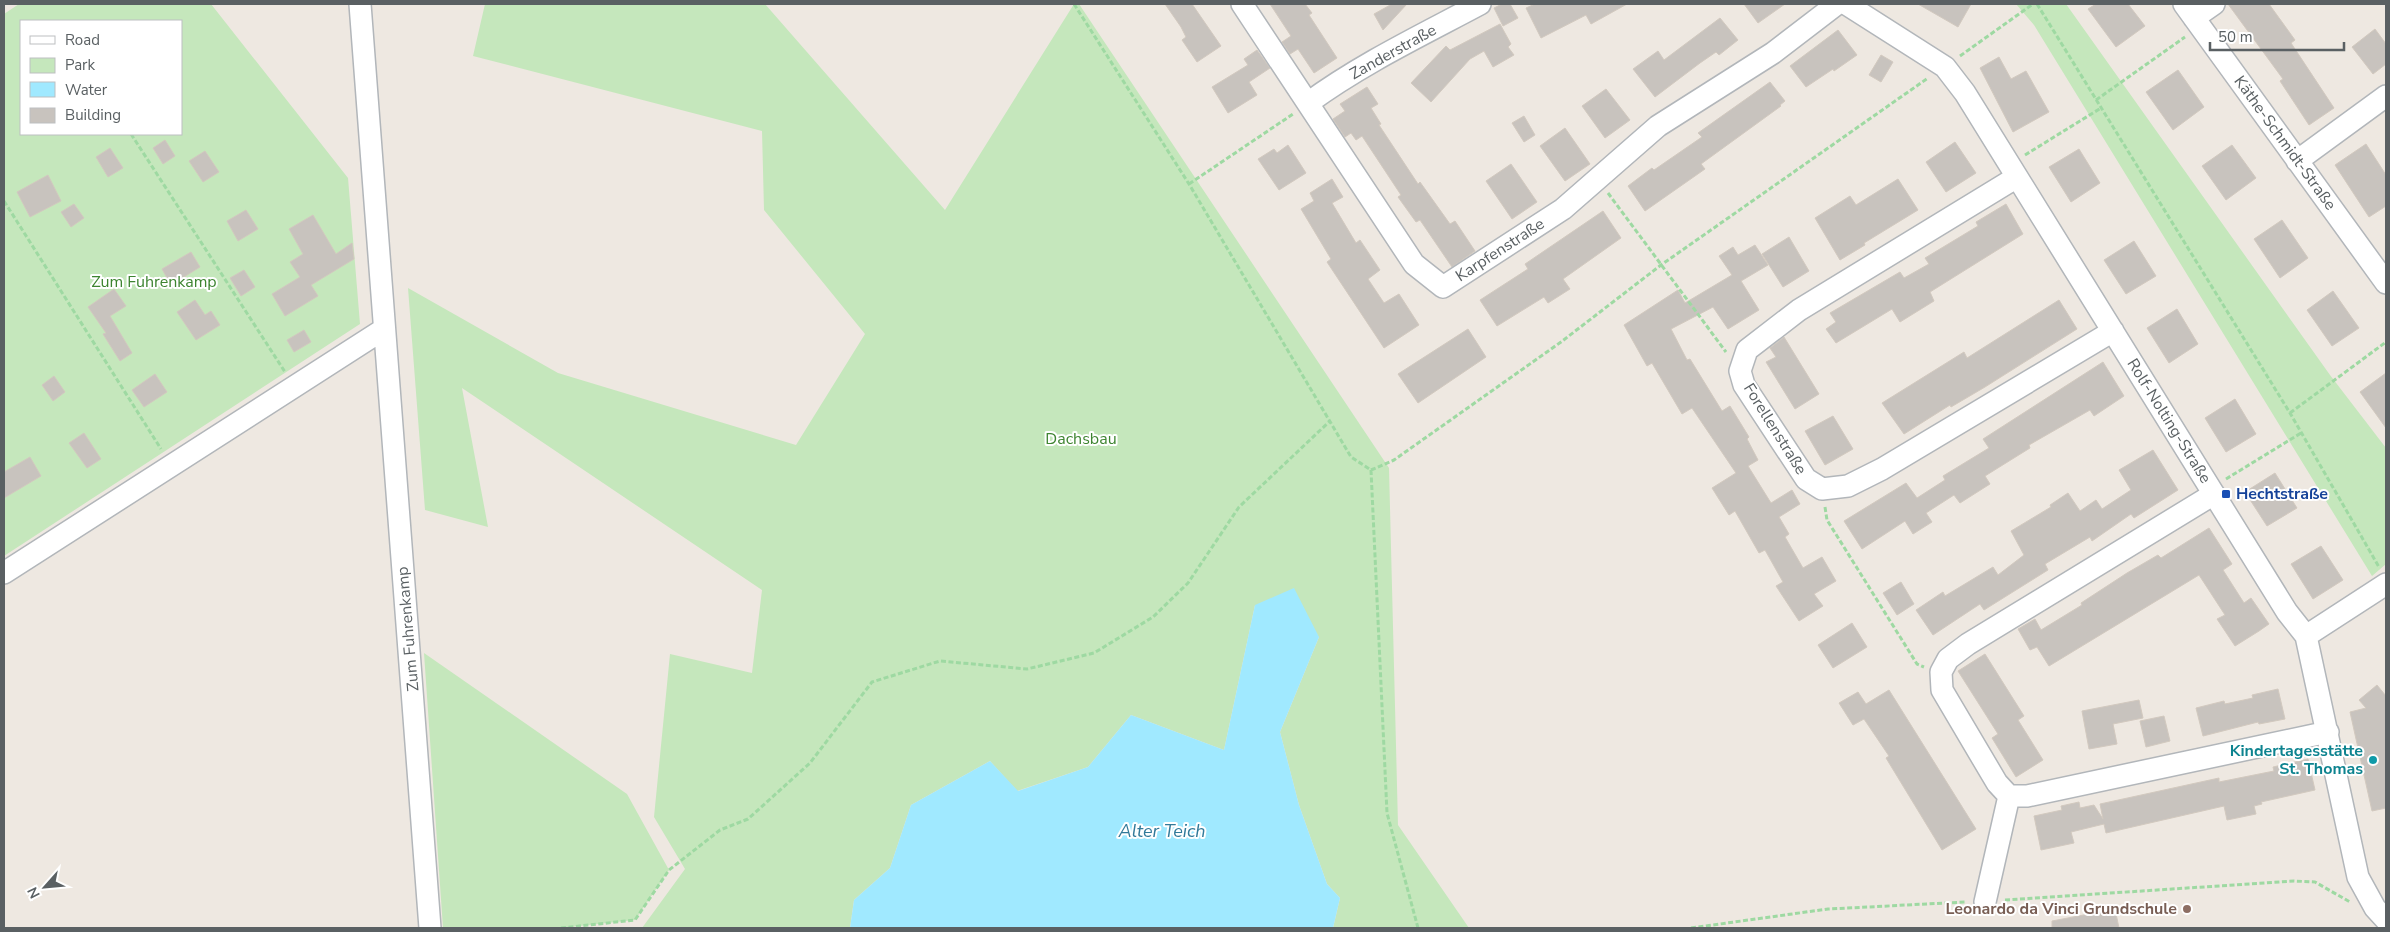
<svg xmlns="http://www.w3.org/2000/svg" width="2390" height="932" viewBox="0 0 2390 932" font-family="'Nunito Sans',sans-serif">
	<rect width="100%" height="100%" fill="#eee8e1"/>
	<!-- green -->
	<path fill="#c5e7bc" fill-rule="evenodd" d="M19,4H211L348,178L360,324L4,556V14ZM21,21H181V134H21Z
		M485,4H765L945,210L1074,4H1079L1389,468L1398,825L1469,928H1333L1340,898L1327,884L1299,805L1280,732L1319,637L1255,605L1224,750L1131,715L1088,767L1017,791L990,761L911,805L890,868L854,900L850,928H642L685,869L654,817L670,654L752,673L762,590L462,388L488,527L425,510L408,288L558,373L796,445L865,334L764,210L762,131L473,56Z
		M2016,4H2066L2330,375L2386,448V564L2372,576L2034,25Z
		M424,653L627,794L669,870L635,920L561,928H443Z"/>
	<!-- water -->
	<path fill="#a0e9ff" d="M1294,588L1319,637L1280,732L1299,805L1327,884L1340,898L1333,928H850L854,900L890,868L911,805L990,761L1018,791L1088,767L1131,715L1224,750L1255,605Z"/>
	<!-- building -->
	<path fill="#c8c3be" stroke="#d2c9bf" d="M1165,4H1192L1221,46L1197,62L1182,40L1186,37L1181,27Z
		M1270,4H1305L1312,13L1309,15L1337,58L1314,73L1298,49L1290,54L1282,42L1291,36Z
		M1392,4H1407L1383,30L1374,14Z
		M1502,4H1510L1518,18L1503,26L1494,8Z
		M1535,4H1627L1591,24L1586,15L1541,38L1526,8Z
		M1744,4H1785L1758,23Z
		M1918,4H1971L1958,27Z
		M2096,4H2128L2145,26L2116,47L2088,9Z
		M2228,4H2269L2295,40L2291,43L2334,108L2309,125L2280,81L2283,79Z
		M1720,18L1738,40L1719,55L1716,52L1700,63L1655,97L1633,69L1658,51L1664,60Z
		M1500,24L1511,44L1508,47L1514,55L1493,67L1484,51L1470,59L1431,102L1411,83L1446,46L1450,50Z
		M2375,29L2386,44V64L2373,74L2352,47Z
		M1838,30L1857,55L1834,71L1833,69L1806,87L1790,66Z
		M1257,50L1270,68L1249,82L1257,95L1228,113L1212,87L1248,65L1244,59Z
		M1881,55L1893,62L1881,82L1869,75Z
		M1999,57L2011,79L2026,71L2049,112L2013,132L1980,68Z
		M2178,70L2204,107L2173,130L2146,92Z
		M1770,82L1785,101L1780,105L1781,106L1701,164L1705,169L1645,211L1628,186L1652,168L1654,170L1702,137L1698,133Z
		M1367,87L1378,104L1371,108L1381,124L1379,125L1418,184L1420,182L1450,224L1455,221L1475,251L1452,267L1420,220L1416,222L1398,197L1401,195L1362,136L1356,140L1351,133L1345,137L1333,119L1345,111L1340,104Z
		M1606,89L1630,120L1605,138L1582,106Z
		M1524,116L1535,135L1524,142L1512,123Z
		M1565,128L1590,164L1565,181L1540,146Z
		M165,140L175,156L163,164L153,148Z
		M1955,142L1976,173L1946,192L1926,162Z
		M2366,144L2386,175V206L2369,217L2335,165Z
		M1288,145L1306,173L1279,190L1258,159L1274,149L1277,153Z
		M2232,145L2256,178L2226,200L2202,166Z
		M110,148L123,168L108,177L96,157Z
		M2079,149L2100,183L2071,202L2049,167Z
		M205,151L219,172L203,182L189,161Z
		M1511,164L1537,202L1512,219L1486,181Z
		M48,175L61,201L30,217L17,192Z
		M1332,179L1343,197L1332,203L1356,243L1360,240L1380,270L1368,279L1384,303L1399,294L1419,325L1384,348L1327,262L1331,259L1301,209L1314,201L1310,193Z
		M1898,179L1918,210L1864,243L1865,245L1840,260L1815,218L1850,196L1856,205Z
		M74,204L84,218L71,227L61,212Z
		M2006,204L2023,234L1930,292L1934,301L1900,322L1892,309L1836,343L1826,329L1836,322L1830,313L1900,272L1904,278L1929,264L1925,258L1978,226L1976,222Z
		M246,210L258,229L238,241L227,221Z
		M1603,211L1621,238L1563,279L1570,289L1548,303L1544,297L1497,326L1480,300L1528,269L1525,264Z
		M313,215L336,254L352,243L354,259L311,285L318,296L285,316L272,294L300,277L290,262L303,254L289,229Z
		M2282,220L2308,258L2280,278L2254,239Z
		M1789,237L1809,271L1783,287L1762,254Z
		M2134,241L2156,276L2126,294L2104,260Z
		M1755,245L1768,265L1741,281L1759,310L1728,329L1713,307L1671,329L1687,360L1690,359L1722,411L1730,406L1749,437L1747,439L1758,460L1748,466L1771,503L1792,490L1800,504L1779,517L1789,534L1785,537L1803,568L1822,557L1836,581L1814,594L1823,606L1799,621L1776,586L1783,582L1765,550L1759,553L1735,511L1729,515L1712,488L1736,473L1692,408L1682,414L1652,363L1647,366L1624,325L1678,290L1685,303L1732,275L1719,256L1733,247L1738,255Z
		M191,252L200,267L171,285L162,269Z
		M244,270L255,287L241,296L230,278Z
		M114,289L126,306L110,316L132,353L120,361L103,334L106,333L88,307Z
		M2333,291L2359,328L2332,346L2307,310Z
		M195,300L205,315L211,311L220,325L196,340L177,312Z
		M2059,300L2077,329L1985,387L1951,407L1950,405L1904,434L1882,403L1964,352L1967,358Z
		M2177,309L2198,344L2169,363L2147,328Z
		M1468,329L1486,357L1418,403L1398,374Z
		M304,330L311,342L294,352L287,340Z
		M1784,337L1819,394L1795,409L1766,362L1776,357L1770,348Z
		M2103,362L2124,396L2094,416L2090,410L2029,445L2030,448L1985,476L1990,484L1960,503L1954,495L1926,513L1932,522L1913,534L1905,521L1862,549L1844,521L1906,483L1917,498L1945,480L1943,476L1989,448L1983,439Z
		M2386,373V428L2360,392Z
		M155,374L167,392L144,407L132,390Z
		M54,376L65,392L53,401L42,385Z
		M2235,399L2256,434L2226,452L2205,418Z
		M1833,416L1853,449L1825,465L1805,431Z
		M84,433L101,459L87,468L69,443Z
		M2153,450L2178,490L2134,518L2131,514L2092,541L2090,537L2045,564L2048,570L1984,610L1980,604L1933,635L1916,610L1943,592L1945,596L1993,567L1998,575L2024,555L2011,531L2051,507L2050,505L2068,493L2080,511L2096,500L2102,509L2131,490L2119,470Z
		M30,457L41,476L4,498V472Z
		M2275,473L2297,508L2267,526L2245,492Z
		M2209,528L2232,564L2223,570L2244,603L2251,598L2269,624L2259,631L2235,646L2217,619L2225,615L2199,575L2049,666L2037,647L2030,650L2018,629L2035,619L2041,630L2082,605L2081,603L2127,573L2158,555L2161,558Z
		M2321,546L2343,580L2313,599L2291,564Z
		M1901,582L1914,604L1897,615L1883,593Z
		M1852,623L1867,647L1833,668L1818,645Z
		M1985,654L2024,716L2018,720L2043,760L2016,777L1992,738L1998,734L1958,671Z
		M2377,685L2386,696V808L2372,811L2350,712L2366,708L2359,700Z
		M2278,689L2285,719L2259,724L2258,722L2203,736L2196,708L2224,701L2225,704L2253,698L2252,695Z
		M1889,690L1976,829L1942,850L1886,758L1889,756L1864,719L1853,725L1839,703L1858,692L1866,704Z
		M2139,700L2143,718L2113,724L2117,744L2089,749L2082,711Z
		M2164,716L2170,741L2146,747L2140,721Z
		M2308,759L2315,790L2261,802L2262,804L2254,806L2256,814L2227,820L2224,806L2106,833L2104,824L2071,832L2074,843L2041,850L2034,816L2062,810L2061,806L2079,802L2080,808L2094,805L2103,819L2100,804L2219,778V782L2274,771L2273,767Z
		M2115,909L2119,928H2052V921Z"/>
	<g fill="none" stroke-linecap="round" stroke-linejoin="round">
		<defs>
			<path id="minor" d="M360,4L430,928
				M1242,4L1414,264L1443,287L1563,209L1658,126L1773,53L1837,4
				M1846,4L1945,67L1965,93L2287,612L2306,636L2358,877L2375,908L2386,920
				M2184,4L2386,283
				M2194,18L2214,4
				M1308,103C1361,64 1422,35 1480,4
				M2297,161L2386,96
				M2017,177L1799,310L1747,350L1740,371L1744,385L1806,479L1822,489L1848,486L1882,469L2113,331
				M2214,494L1968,644L1948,659L1941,672L1942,690L1997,783L2009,796H2027L2328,732
				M4,573L384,329
				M2306,636L2386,584
				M1985,902L2009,796"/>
		</defs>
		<!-- minor casing -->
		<use href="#minor" stroke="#b2b6ba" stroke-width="24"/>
		<!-- path -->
		<path stroke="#9ed9a2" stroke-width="3" stroke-dasharray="5 2.5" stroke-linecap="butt" d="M1074,4L1189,184L1351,457L1371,470
			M2037,4L2290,413L2379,567
			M1960,56L2033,4
			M2096,100L2185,37
			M131,134L285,372
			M2025,155L2101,108
			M1189,184L1293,114
			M1608,193L1726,352
			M4,201L161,449
			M2290,413L2386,342
			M1371,470L1394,460L1561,342L1661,265L1928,78
			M1371,470L1387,813L1418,928
			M2226,479L2301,433
			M1825,507L1827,520L1917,664L1924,667
			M2005,900L2294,881L2315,882L2350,902
			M561,928L635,920L669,870L720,830L748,819L810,763L872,682L940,661L1027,669L1094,653L1153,617L1188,583L1239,507L1330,421
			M1691,928L1828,909L1966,902"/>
		<!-- minor -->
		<use href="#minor" stroke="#fff" stroke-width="21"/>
	</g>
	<!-- markers -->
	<rect fill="#1a4fb4" stroke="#fff" stroke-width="2" x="2221" y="489" width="10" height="10" rx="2.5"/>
	<circle fill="#0f9aa8" stroke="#fff" stroke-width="2" cx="2373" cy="760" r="5"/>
	<circle fill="#8d6e63" stroke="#fff" stroke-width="2" cx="2187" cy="909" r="5"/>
	<g text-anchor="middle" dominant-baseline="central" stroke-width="4" stroke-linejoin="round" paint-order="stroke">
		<!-- street labels -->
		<g font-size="16" fill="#5a6063" stroke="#fff">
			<text transform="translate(1393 52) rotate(-29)">Zanderstraße</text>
			<text transform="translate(2285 143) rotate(54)">Käthe-Schmidt-Straße</text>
			<text transform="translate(1500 250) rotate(-33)">Karpfenstraße</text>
			<text transform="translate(2169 421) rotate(58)">Rolf-Nolting-Straße</text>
			<text transform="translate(1775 429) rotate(58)">Forellenstraße</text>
			<text transform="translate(408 629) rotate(-95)">Zum Fuhrenkamp</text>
		</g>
		<!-- park labels -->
		<g font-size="16" fill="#3d8430" stroke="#fff">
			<text x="154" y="282">Zum Fuhrenkamp</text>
			<text x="1081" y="439">Dachsbau</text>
		</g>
		<!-- transit labels -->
		<g font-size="16" font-weight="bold" fill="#164399" stroke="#fff" text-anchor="start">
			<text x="2236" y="494">Hechtstraße</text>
		</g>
		<!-- culture labels -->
		<g font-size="16" font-weight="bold" fill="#0d838f" stroke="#fff" text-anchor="end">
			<text x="2363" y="751">Kindertagesstätte<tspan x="2363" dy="18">St. Thomas</tspan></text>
		</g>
		<!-- education labels -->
		<g font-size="16" font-weight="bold" fill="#785e54" stroke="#fff" text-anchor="end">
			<text x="2177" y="909">Leonardo da Vinci Grundschule</text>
		</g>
		<!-- water labels -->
		<g font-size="18" font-style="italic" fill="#327a9a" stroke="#fff">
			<text x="1162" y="831">Alter Teich</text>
		</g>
	</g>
	<!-- border -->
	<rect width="2390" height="932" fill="none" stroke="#5a6063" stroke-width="10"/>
	<!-- legend -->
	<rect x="20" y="20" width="162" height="115" fill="#ffffff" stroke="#bdbfc1"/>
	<rect x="30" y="36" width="25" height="8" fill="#ffffff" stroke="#bdbfc1"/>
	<text x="65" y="45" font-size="15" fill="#5a6063">Road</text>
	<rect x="30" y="58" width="25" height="15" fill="#c5e7bc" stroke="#bdbfc1"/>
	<text x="65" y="70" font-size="15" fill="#5a6063">Park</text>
	<rect x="30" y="82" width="25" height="15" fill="#a0e9ff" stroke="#bdbfc1"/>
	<text x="65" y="95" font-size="15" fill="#5a6063">Water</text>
	<rect x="30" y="108" width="25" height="15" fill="#c8c3be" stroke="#bdbfc1"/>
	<text x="65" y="120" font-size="15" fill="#5a6063">Building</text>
	<!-- north arrow -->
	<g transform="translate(45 887) rotate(243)" stroke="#ffffff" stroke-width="4" paint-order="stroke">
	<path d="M0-4L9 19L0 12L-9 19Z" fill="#5a6063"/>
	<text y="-8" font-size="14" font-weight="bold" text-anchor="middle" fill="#5a6063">N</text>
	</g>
	<!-- scale -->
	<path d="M2210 42v8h134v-8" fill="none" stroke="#5a6063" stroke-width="2.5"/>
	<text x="2218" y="42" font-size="15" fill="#5a6063" stroke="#ffffff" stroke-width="4" paint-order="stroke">50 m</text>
</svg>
